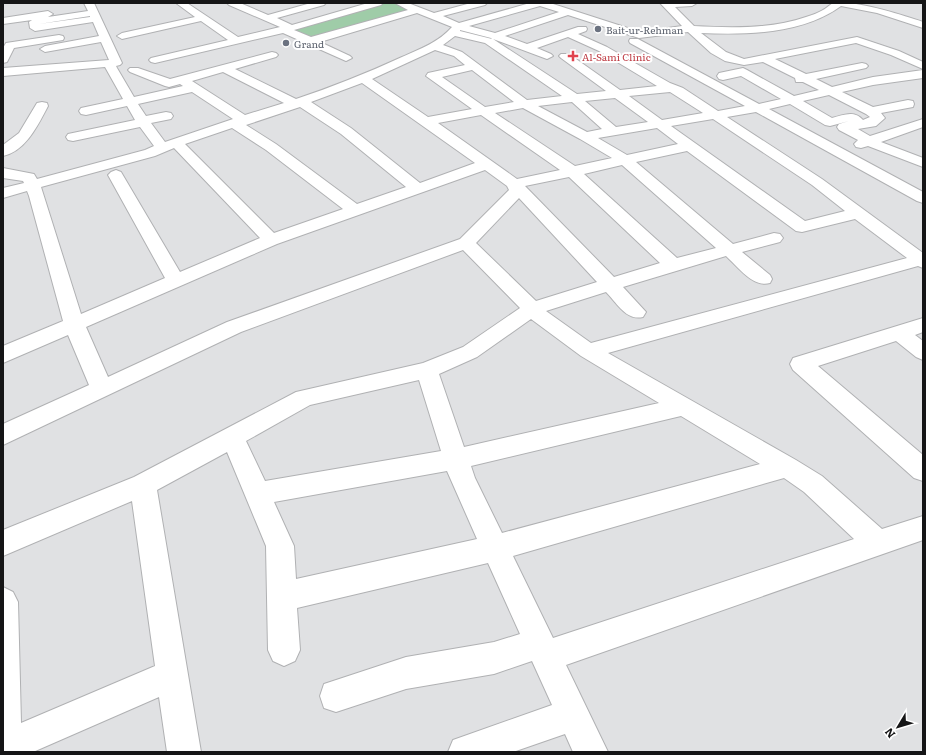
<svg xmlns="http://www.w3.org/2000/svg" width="926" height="755" viewBox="0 0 926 755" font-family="Literata,serif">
	<rect width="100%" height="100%" fill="#e0e1e3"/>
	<!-- green -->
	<path fill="#9fcca8" d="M383,3H398L414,10L311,39L291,29Z"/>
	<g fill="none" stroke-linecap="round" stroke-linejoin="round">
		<defs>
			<path id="minor" d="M84,3H94L122,63L120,65L116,66L117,68L134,97L183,86L180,84L169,87L165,86L130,72L128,70L130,68H138L170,79L272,52L276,53L278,55L276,57L235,69L296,99C332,87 367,73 402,57C420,49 439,42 452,27L417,13L320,42L350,56L352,58L346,61L283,33L155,63L151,62L149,60L151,58L228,40L201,21L122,39L117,36L122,33L195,17L176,3H187L238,37L280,27L229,5L227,3H240L268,15L311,3H326L324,5L277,18L292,25L368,3H383L381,5L294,30L311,37L408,10L395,3H408L434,13L471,3H487L485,5L443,16L459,23L530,3H550L640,32L682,26L660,3H697L692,6L675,7L694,26C730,28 772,29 806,17C812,15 818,13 823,10C827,8 830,4 834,3C855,0 902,15 923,22V28L877,13L841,6C803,34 747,35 701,33L726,52L744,59L857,37L899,51L923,62V69L891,55L856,43L775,59L806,74L862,63L866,64L868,66L866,68L816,79L832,87L873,77L923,70V78L873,85L842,92L873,107L908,100L913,101L914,104L913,107L881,113L885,118L876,126L858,129L870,136L923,119V127L881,142L923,158V167L868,146L861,148L856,147L854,144L858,140L839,130L837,127L839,124L849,121L830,126L825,125L790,104L769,109L923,192V203L917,201L756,112L727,117L822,179L923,253V268L918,266L608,353L796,460L822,476L882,529L923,516V540L566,665L608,752H573L565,734L513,752H448L453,740L552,705L532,661L494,674L406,689L336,712L324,708L320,696L324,684L406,657L494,642L520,634L488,563L297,608L300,650L295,661L284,666L273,661L268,650L266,546L227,452L157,490L201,752H167L159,697L33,752H3V587L13,592L18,602L21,723L155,666L132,501L3,556V530L134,477L296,392L423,363L463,347L520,308L463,250L241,332L3,445V424L89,385L68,335L3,363V346L63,321L29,196L27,191L3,198V188L24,183L23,181L3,178V168L34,174L37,179L145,150L154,146L140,127L73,141L68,140L66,137L68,134L135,120L127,106L86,115L81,114L79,111L81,108L123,99L105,67L3,76V68L109,60L101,42L45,52L40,49L45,46L99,36L93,22L35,31L30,28L29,22L32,20L3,24V18L48,11L53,14L48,17L88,11ZM540,6L559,12L495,33L469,26ZM568,15L639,38L688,32L711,53L725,61L744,65L763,62L795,78L796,82H803L819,90L794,96L747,70L743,68L719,73L717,76L719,79L723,80L741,76L781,99L759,104L638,39H630L629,41L630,43L745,106L718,111L683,88L670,83L607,47L578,34L586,31L587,29L586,27H578L527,44L505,36ZM90,16V17L39,24ZM460,30L491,38L492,39L460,31ZM455,36L485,43L562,96L527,100L462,52L443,45ZM568,37L599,51L657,86L620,90L569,54H561L559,56L561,58L606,91L577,94L493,39L547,59L553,56L551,54L537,48ZM435,50L454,56L465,65L428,73L426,76L472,109L428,117L372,79ZM472,70L514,102L485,107L442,77ZM223,72L284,103L245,115L192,81ZM362,83L475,163L420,183L351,128L311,102ZM192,92L233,119L165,142L151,123L171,119L173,116L171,113L166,112L146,116L138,104ZM670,92L703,113L662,120L629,96ZM829,95L866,114L870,117L863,120C854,110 844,115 832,118L803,101ZM615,98L648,122L616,127L585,101ZM572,102L602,129L587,132L538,106ZM300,107L341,134L406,187L357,204L276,144L246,125ZM523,108L580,139L612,158L575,166L495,113ZM481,115L560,170L517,179L438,123ZM713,119L812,185L845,211L805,221L671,126ZM232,128L266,150L343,209L274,233L185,144ZM657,128L678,144L627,155L598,138ZM174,148L260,238L180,272L121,172L116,170L111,172L108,175L165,278L81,314L41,187L155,156ZM687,151L796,231L802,232L855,219L907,258L591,343L546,311L606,292C617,303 626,321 643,317L646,312L623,287L726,256C738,267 753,288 770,283L772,279L770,275L742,252L780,242L783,238L780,234L774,233L733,244L636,162ZM622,165L716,248L677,258L584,174ZM485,170L507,186L509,190L460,239L227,322L108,377L86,327L277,244ZM569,177L660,263L614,277L525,186ZM519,198L597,282L536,301L476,243ZM531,319L581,356L659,403L464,447L439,374L477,357ZM419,380L441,451L265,481L246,441L310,405ZM681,416L760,464L502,533L475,478L471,466ZM447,471L477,539L296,579L294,546L274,502ZM784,478L804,492L854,539L553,638L513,556Z
				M59,35L63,36L64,38L63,40L14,48L7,62L3,63V48L6,43Z
				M42,102L47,103L48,106C38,125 26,151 3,156V145L19,133L37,103Z
				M923,318V332L915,335L923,341V360L916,357L896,341L818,366L923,455V481L914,478L793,370L790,364L793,358Z"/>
		</defs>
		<!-- minor casing -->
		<use href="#minor" stroke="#b0b1b3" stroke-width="2"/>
		<!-- minor -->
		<use href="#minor" fill="#fff" fill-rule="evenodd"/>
	</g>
	<!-- markers -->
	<g fill="#6b7280" stroke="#fff" stroke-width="1.5">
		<circle cx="598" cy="29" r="4"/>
		<circle cx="286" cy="43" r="4"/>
	</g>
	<path fill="#e0444e" stroke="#fff" stroke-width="1.5" d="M571 50h4v4h4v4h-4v4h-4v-4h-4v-4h4z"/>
	<g text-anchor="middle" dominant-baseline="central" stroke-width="4" stroke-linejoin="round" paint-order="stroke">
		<!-- far-worship labels -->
		<g font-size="10" fill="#5b616d" stroke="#fff" text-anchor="start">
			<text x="606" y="29">Bait-ur-Rehman</text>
			<text x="294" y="43">Grand</text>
		</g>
		<!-- far-health labels -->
		<g font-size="10" fill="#be3a42" stroke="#fff" text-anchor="start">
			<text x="582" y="56">Al-Sami Clinic</text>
		</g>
	</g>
	<!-- border -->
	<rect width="926" height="755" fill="none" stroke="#151516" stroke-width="8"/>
	<!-- north arrow -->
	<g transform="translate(898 727) rotate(232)" stroke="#ffffff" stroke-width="3" paint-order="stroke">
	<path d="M0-3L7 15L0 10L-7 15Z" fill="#151516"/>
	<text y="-6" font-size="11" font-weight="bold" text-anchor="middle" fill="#151516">N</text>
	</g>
</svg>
